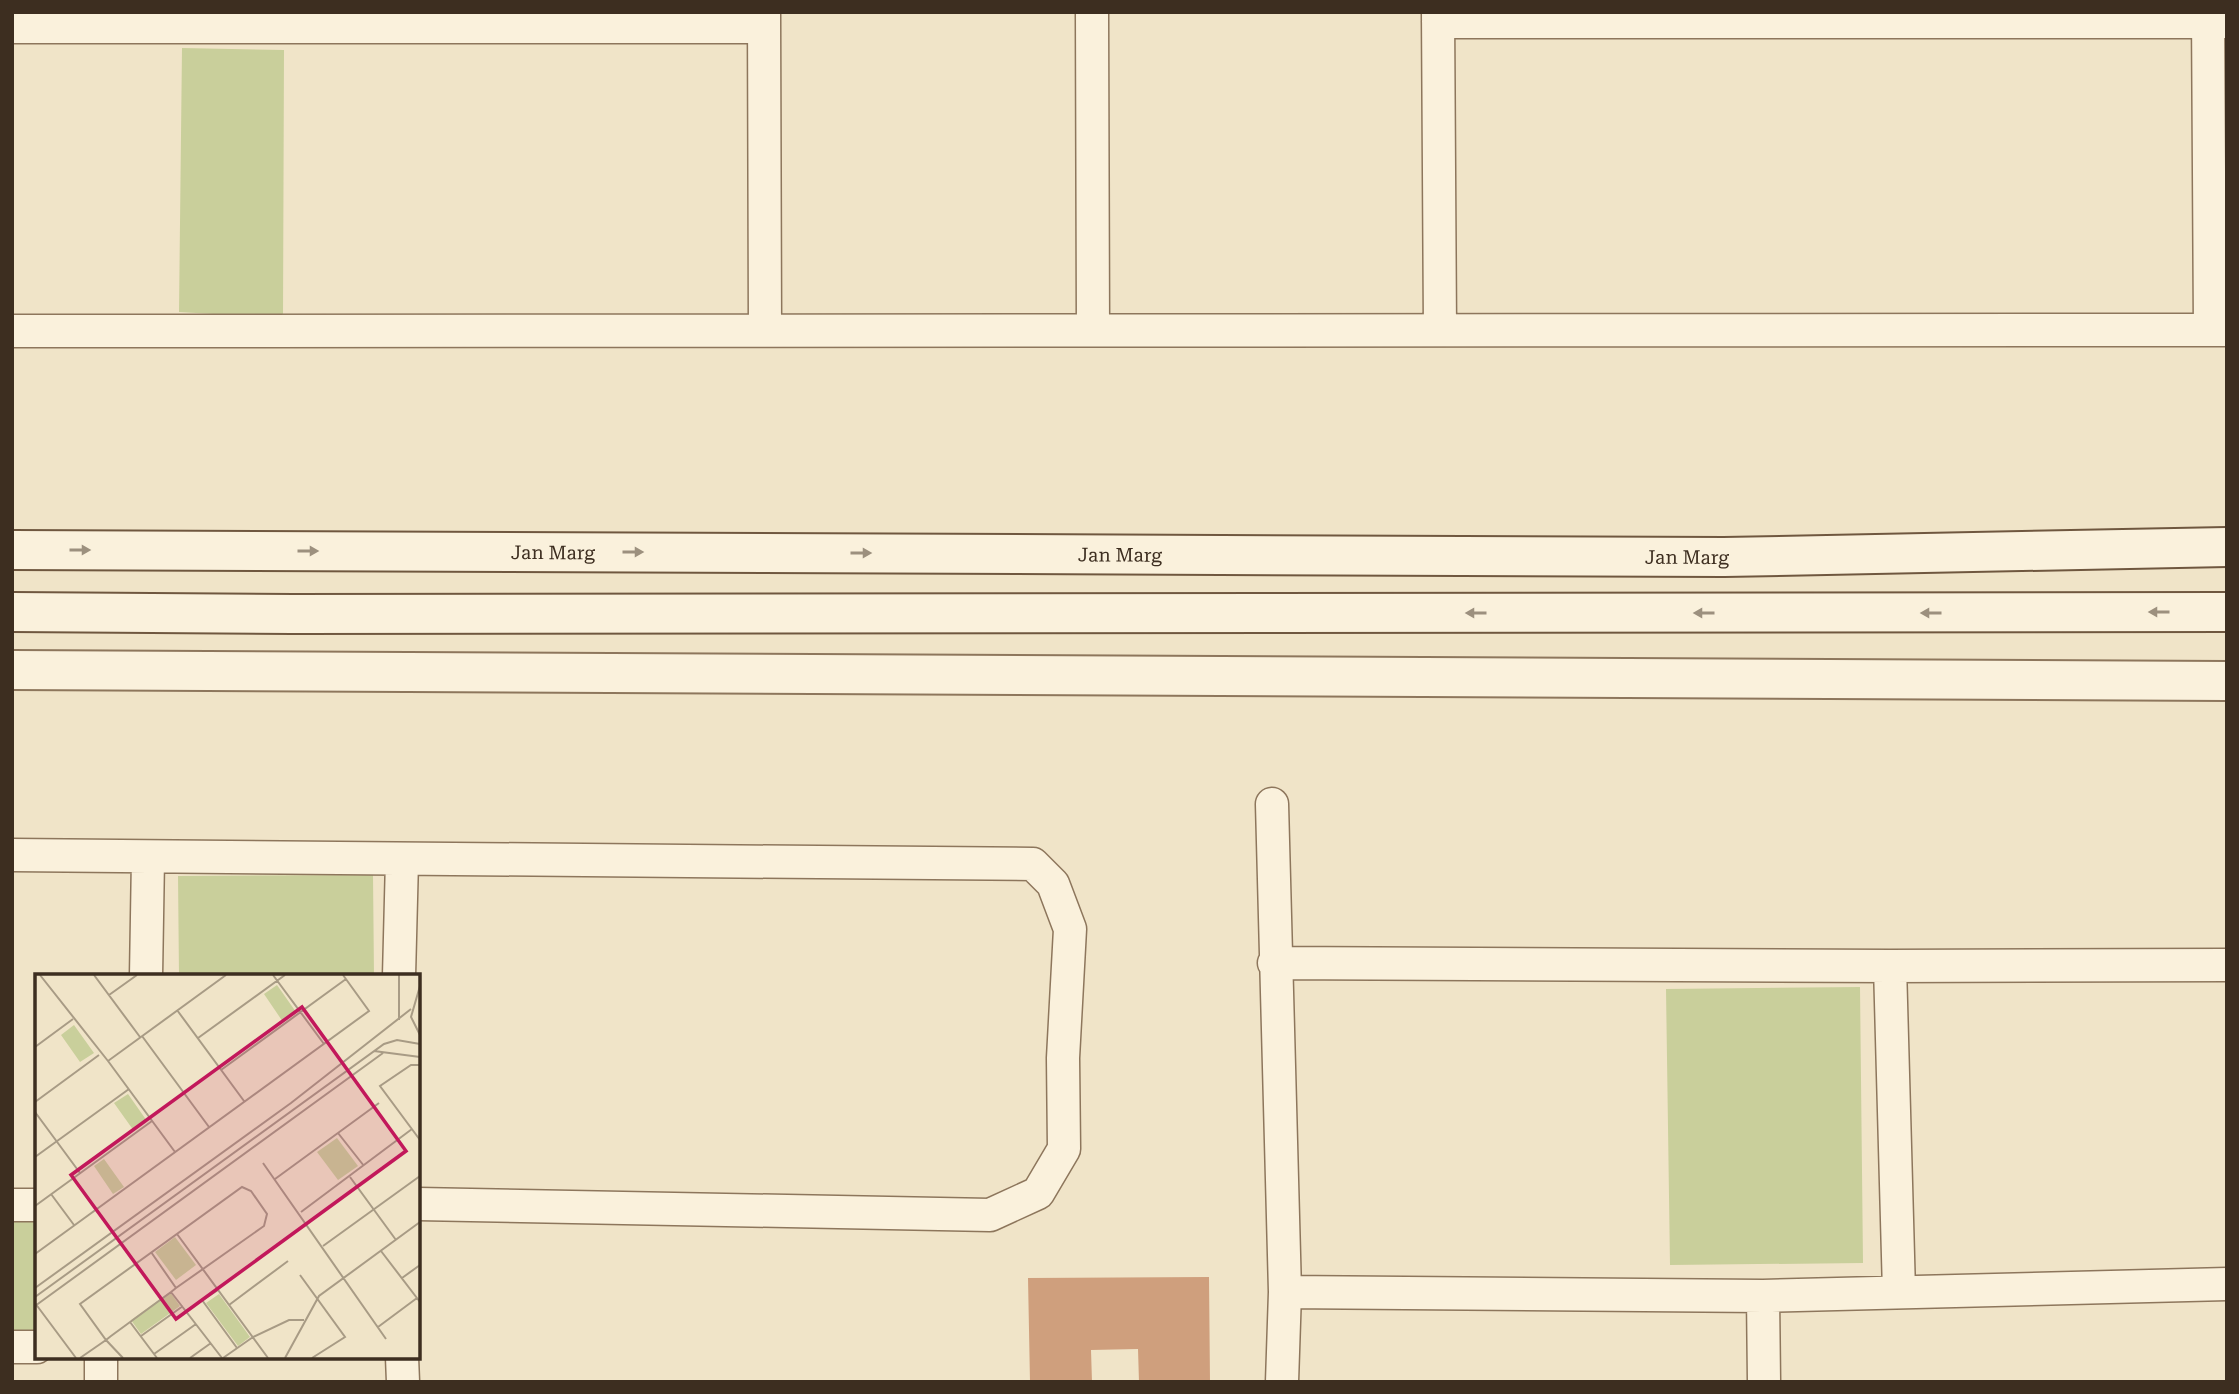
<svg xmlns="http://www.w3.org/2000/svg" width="2239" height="1394" viewBox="0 0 2239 1394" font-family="'Roboto Serif',serif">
	<rect width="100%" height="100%" fill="#f0e4c8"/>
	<!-- green -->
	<path fill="#c9cf9b" d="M182,48L284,50L283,318L179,312Z
		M373,875L374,976H179L178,876Z
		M1860,987L1863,1263L1670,1265L1666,989Z
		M12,1196H37V1334H12Z"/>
	<!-- building -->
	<path fill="#cf9f7d" d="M1209,1277L1210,1382H1139L1138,1349L1091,1350L1092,1382H1030L1028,1278Z"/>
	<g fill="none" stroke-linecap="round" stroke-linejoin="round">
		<defs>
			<path id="minor" d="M764,12L765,330
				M1092,12L1093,330
				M1438,12L1440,330
				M2208,12L2210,330
				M1438,22H2227
				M12,27H764
				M12,331L2227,330
				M1272,804L1285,1292L1282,1382
				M12,855L1033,864L1053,884L1070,929L1063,1058L1064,1149L1038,1193L990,1215L418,1204
				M1274,963L1890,966L2227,965
				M1890,966L1899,1292
				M146,976L148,858
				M399,976L402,860
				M12,1205H37
				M1285,1292L1763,1296L2227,1284
				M1763,1296L1764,1382
				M12,1347H37
				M101,1357V1382
				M402,1357L403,1382"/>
			<path id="tertiary" d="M12,670L2227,681"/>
			<g id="secondary">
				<path id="s1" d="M12,550L1724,557L2227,547"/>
				<path d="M12,612L293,614L2227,612"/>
			</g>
		</defs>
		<!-- minor casing -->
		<use href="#minor" stroke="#8d765c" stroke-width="35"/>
		<!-- tertiary casing -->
		<use href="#tertiary" stroke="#8d765c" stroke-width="42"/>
		<!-- secondary casing -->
		<use href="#secondary" stroke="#6f573f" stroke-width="42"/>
		<!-- minor -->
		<use href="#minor" stroke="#faf1dc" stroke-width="32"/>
		<!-- tertiary -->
		<use href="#tertiary" stroke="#faf1dc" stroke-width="38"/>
		<!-- secondary -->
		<use href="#secondary" stroke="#faf1dc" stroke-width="38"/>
	</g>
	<!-- one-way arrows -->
	<defs><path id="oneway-solid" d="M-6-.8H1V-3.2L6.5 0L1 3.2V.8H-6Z" transform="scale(1.75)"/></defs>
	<g fill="#9c907e">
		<use href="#oneway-solid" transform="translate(80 550)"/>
		<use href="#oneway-solid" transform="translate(308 551)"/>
		<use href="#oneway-solid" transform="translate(633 552)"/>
		<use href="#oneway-solid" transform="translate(861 553)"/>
		<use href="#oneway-solid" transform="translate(2159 612) rotate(180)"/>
		<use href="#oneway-solid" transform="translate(1476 613) rotate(180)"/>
		<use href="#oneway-solid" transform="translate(1704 613) rotate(180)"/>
		<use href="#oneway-solid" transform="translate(1931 613) rotate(180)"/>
	</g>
	<g text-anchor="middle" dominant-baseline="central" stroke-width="6" stroke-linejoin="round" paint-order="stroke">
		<!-- street labels -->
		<g font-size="19" fill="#3d2e20" stroke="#f7eed8">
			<text stroke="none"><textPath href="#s1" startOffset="541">Jan Marg</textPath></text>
			<text stroke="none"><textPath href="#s1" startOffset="1108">Jan Marg</textPath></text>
			<text stroke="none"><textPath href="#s1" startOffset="1675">Jan Marg</textPath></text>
		</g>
	</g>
	<!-- overview -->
	<g transform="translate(35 974)">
		<rect width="385" height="385" fill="#f0e4c8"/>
		<path d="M242,11L261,38L248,48L229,20ZM39,51L59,79L45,88L26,61ZM93,120L112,147L99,157L79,129ZM302,164L323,192L303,206L282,178ZM69,185L89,213L78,220L59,192ZM140,263L161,291L141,306L120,278ZM135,318L145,332L106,360L96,346ZM184,320L215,363L203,372L171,329Z" fill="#c9cf9b"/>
		<path fill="none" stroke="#a89b85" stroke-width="2" d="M5,1L73,87L191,1M59,1L105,63M238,1L289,70M364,1V46M385,12L376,43L385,61M74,21L102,1M142,36L209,127M107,62L174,153M163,64L250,1M0,73L38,45M339,77L385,83M73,87L140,178M385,91H376L345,112L385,166M186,96L311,5M0,128L64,81M0,138L45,199M303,159L329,192M0,183L94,115M228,189L351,365M315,203L361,266M240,205L344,129M16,220L39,251M0,232L117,147M266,238L377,155M142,260L233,384M288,272L385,202M346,277L385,328M116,278L141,314M0,280L334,37L308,1M265,301L310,363L277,384M367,304L385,291M0,314L256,129L376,35M136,318L187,384M0,323L349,70L362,66L385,70M167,326L202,374M0,329L41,384M194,331L253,287M0,332L348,79M151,337L183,316M95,348L122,384M343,353L382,324M106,362L148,332M119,380L161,350M45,384L71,366L76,362L136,318L141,314L229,252L232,240L216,217L207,213L45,330L71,366L88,384M155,384L176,369M188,384L218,363L254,346H269M250,384L284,322L385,248"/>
		<path fill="#c2185b" fill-opacity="0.15" stroke="#c2185b" stroke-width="3.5" d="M267,33L371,177L141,345L36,201Z"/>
		<rect width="385" height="385" fill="none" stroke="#3d2e20" stroke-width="3.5"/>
	</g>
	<!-- border -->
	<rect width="2239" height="1394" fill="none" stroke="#3d2e20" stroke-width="28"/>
</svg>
